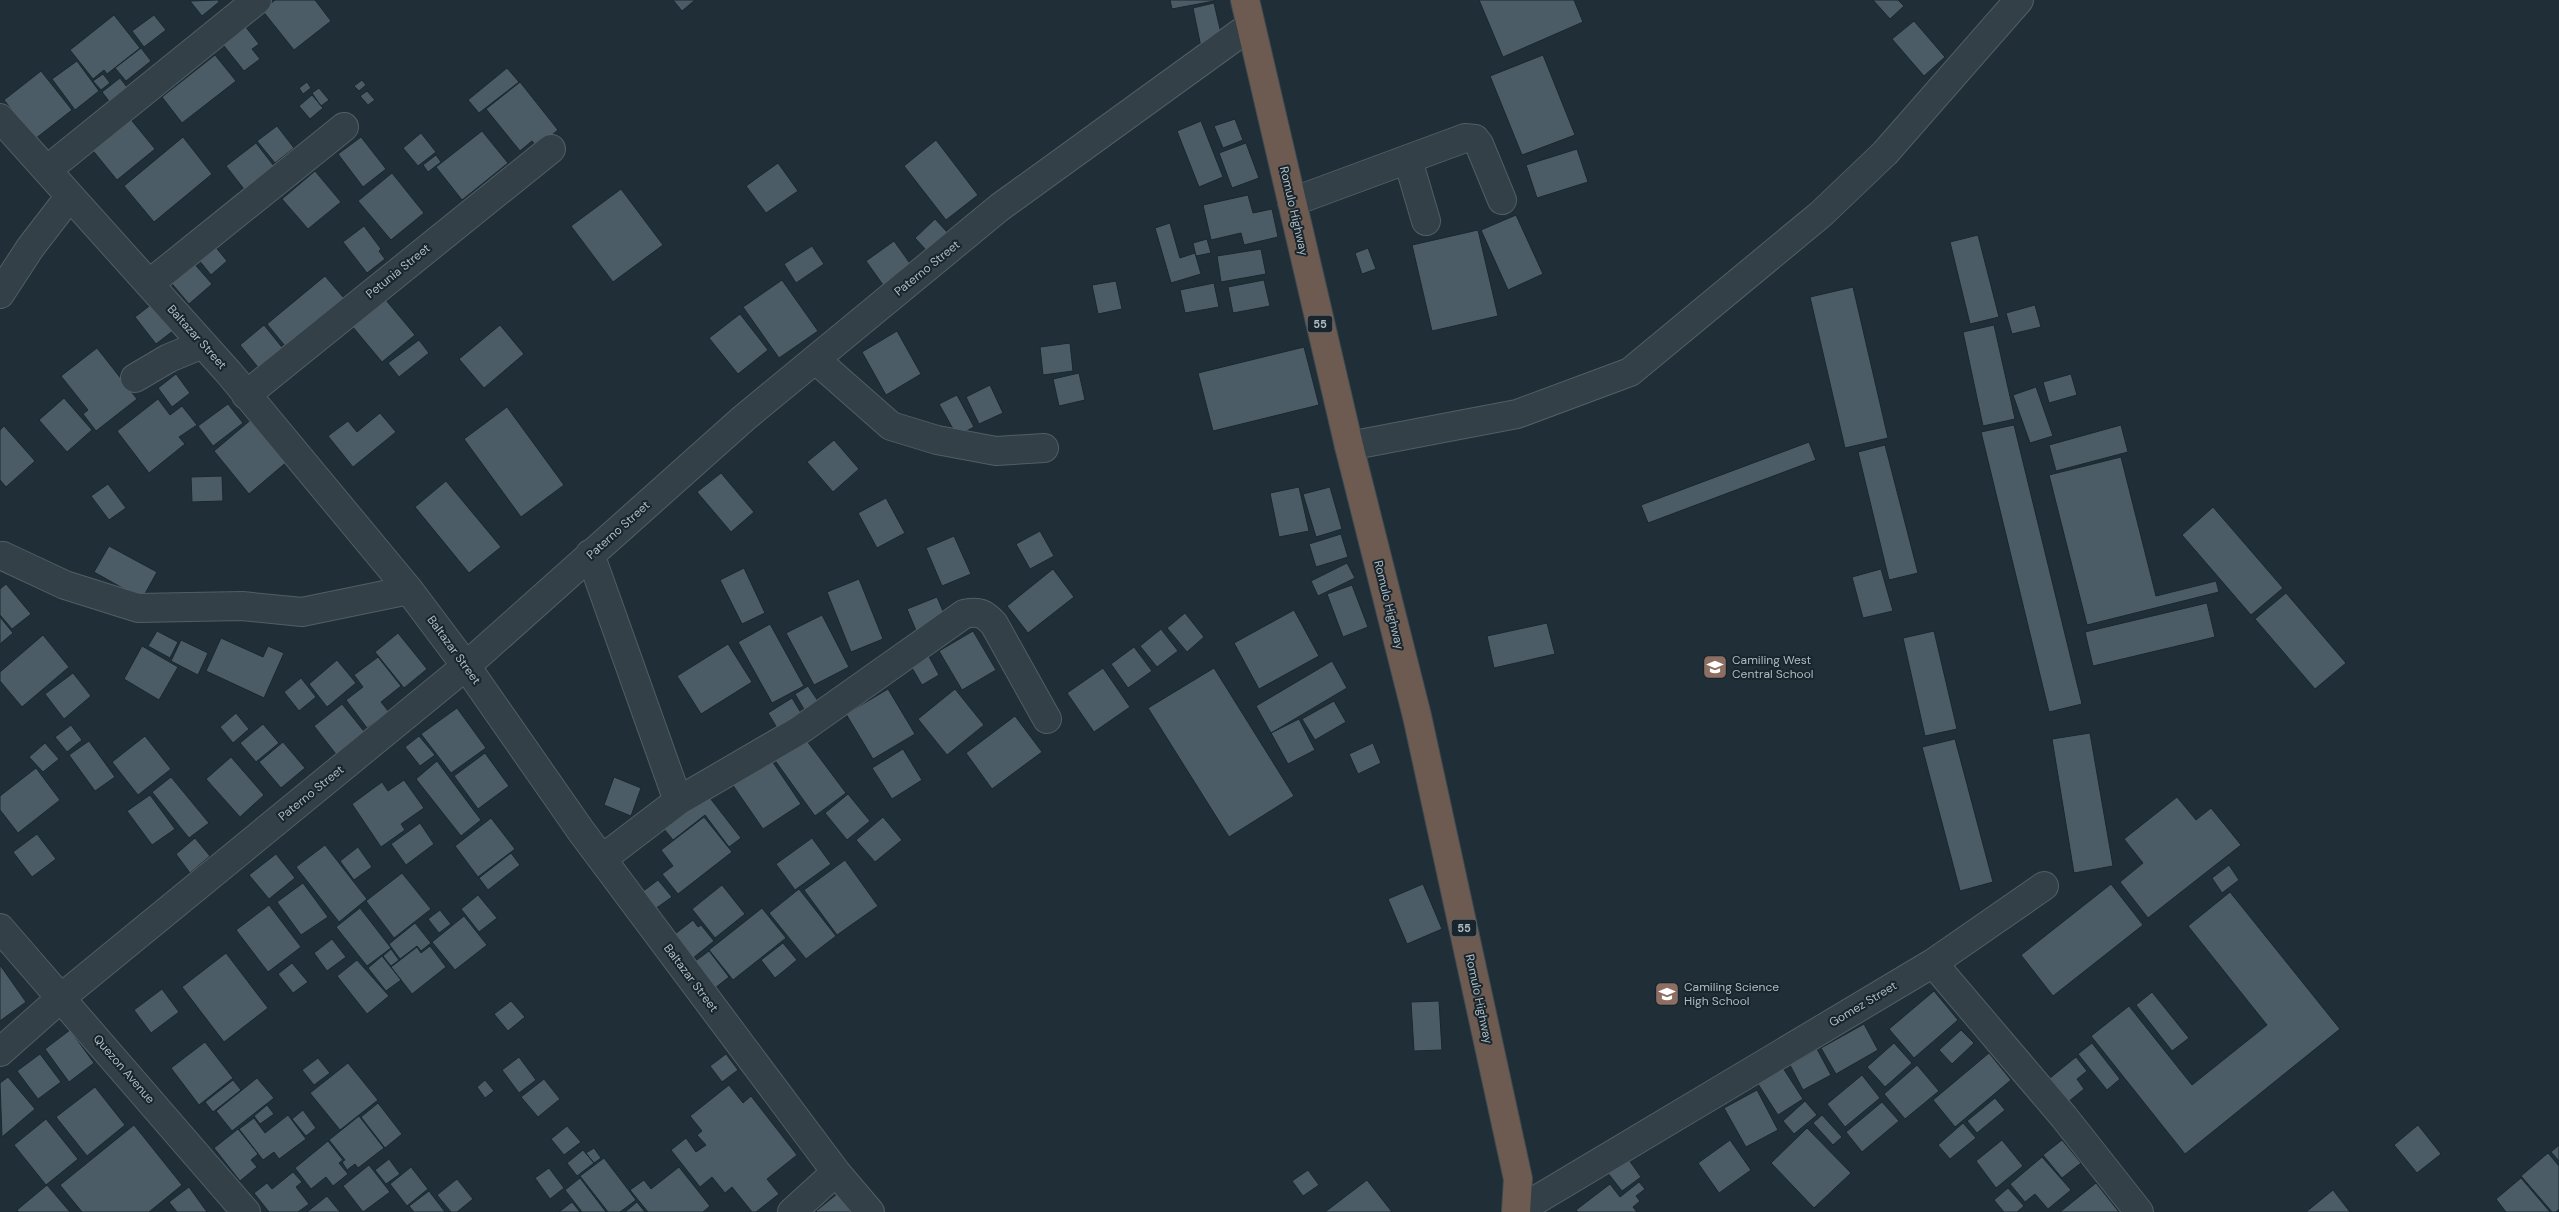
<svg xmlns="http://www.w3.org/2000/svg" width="2559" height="1212" viewBox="0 0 2559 1212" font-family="'DM Sans',sans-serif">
	<rect width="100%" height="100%" fill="#202f37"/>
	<!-- building -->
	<path fill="#4b5c66" stroke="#1b272e" d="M218,0L219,2L202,16L190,1Z
		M275,0H315L331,21L294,50L262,10Z
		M673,0H695L682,11Z
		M1170,0H1214V1L1172,9Z
		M1479,0H1574L1583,22L1503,57Z
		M1873,0H1898L1904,6L1890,19Z
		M1214,3L1223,42L1201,47L1193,8Z
		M114,15L140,48L107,74L104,70L93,79L70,50Z
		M154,15L166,30L144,47L132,31Z
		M1914,21L1945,57L1924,76L1892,39Z
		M245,26L259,44L252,49L260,59L244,71L220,41Z
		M141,48L151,61L126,81L115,68Z
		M215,55L236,81L182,123L162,97Z
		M1543,55L1575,135L1522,155L1490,76Z
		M77,61L99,91L75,110L52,79Z
		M507,68L519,82L479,113L468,100Z
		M41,71L72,110L35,139L4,100Z
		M103,74L110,83L101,90L93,81Z
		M120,78L130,91L112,105L102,92Z
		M362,80L366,85L359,91L354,86Z
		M307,82L311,88L303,94L299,88Z
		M520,82L558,130L537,147L532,141L520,151L486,109Z
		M319,88L329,100L321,106L312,93Z
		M367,91L375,100L368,105L360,96Z
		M312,95L323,108L310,119L299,106Z
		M128,116L155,149L117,180L90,147Z
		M1235,119L1243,140L1223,148L1214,126Z
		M1201,121L1223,177L1199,187L1177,131Z
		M277,126L294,148L275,163L257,141Z
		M482,131L508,163L462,200L436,167Z
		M421,133L436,152L418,166L403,148Z
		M183,137L212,174L154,222L124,186Z
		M361,137L386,169L363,187L338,154Z
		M936,140L978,195L946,220L904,166Z
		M256,143L277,170L247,193L226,166Z
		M1246,143L1259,178L1232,188L1219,153Z
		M1577,149L1588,182L1537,198L1526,165Z
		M436,155L441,162L428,172L423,165Z
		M778,163L798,191L766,213L746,186Z
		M315,171L341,202L308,229L282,199Z
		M392,173L424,213L391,240L358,201Z
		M621,189L663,245L613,282L571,226Z
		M1248,195L1253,213L1272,209L1278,237L1244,245L1241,233L1211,240L1203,205Z
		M1516,215L1543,274L1508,290L1481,230Z
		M935,219L947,232L927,251L915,238Z
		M1170,223L1180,258L1195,253L1201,274L1171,283L1155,228Z
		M364,226L381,249L379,251L385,259L367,273L343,242Z
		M1478,230L1498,316L1432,331L1412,245Z
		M1978,235L1999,317L1970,324L1950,242Z
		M1207,239L1211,253L1196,256L1193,243Z
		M894,241L914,269L886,289L866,261Z
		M214,245L227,261L211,275L198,259Z
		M812,246L824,264L796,283L784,264Z
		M1368,248L1376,269L1362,274L1355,253Z
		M1261,249L1266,274L1221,282L1217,256Z
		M191,260L212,284L189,304L168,279Z
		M325,276L349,304L290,352L267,324Z
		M782,280L818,331L779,358L743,307Z
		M1264,280L1270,306L1233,313L1228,287Z
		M1116,281L1122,309L1098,314L1092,285Z
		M1214,283L1219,307L1185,313L1180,290Z
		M1853,287L1888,438L1845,448L1810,297Z
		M385,299L415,335L382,362L352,326Z
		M157,300L178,327L156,344L135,317Z
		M2035,305L2041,327L2012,334L2006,313Z
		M740,314L768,350L738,374L709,338Z
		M264,325L285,351L261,371L240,345Z
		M500,325L524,354L484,388L459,359Z
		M1994,325L2015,419L1983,426L1963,332Z
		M897,331L921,374L886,395L862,352Z
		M419,340L429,353L399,377L388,363Z
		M1070,343L1073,371L1043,375L1040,347Z
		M1304,347L1319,405L1213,431L1198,373Z
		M97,348L137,399L96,431L83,414L88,410L61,376Z
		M1079,373L1085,400L1059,406L1053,379Z
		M176,374L190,393L172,407L158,388Z
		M2071,374L2077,395L2049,403L2043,382Z
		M990,385L1003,413L979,424L966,397Z
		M2036,387L2053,436L2030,443L2013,395Z
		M957,395L974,427L957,436L939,404Z
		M64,398L92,430L67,452L39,420Z
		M158,399L170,415L182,406L197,425L179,437L185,444L149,473L117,431Z
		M228,404L243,423L213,446L198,426Z
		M507,407L564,485L521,517L464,439Z
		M380,413L396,432L353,467L328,436L348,421L357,432Z
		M253,418L289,460L249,494L214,451Z
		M2014,425L2082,704L2049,712L1981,432Z
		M2121,425L2128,452L2056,471L2049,445Z
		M4,426L35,461L6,487L0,480V430Z
		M834,440L859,469L833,492L807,462Z
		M1809,442L1816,460L1648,523L1641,505Z
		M1885,445L1918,573L1889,580L1858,452Z
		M2121,457L2156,596L2216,581L2219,592L2087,625L2049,475Z
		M721,473L754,512L731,532L697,492Z
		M222,476L223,501L192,502L191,477Z
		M446,481L501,547L469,573L415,507Z
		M108,484L126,508L109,520L91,496Z
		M1299,487L1309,531L1279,537L1270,493Z
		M1330,487L1342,529L1316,537L1303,494Z
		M886,498L905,533L877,548L858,513Z
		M2213,507L2283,588L2251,615L2182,535Z
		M1040,531L1054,556L1030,569L1016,544Z
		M1341,534L1348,557L1316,567L1309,544Z
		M954,536L971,574L942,586L926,548Z
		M109,546L157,572L142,599L94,572Z
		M1347,563L1355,578L1318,596L1311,581Z
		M744,568L765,613L742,624L720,580Z
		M1053,569L1074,597L1028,633L1007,606Z
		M1881,569L1893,611L1863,618L1852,577Z
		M859,579L883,639L851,652L827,592Z
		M6,584L31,614L12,629L0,615V589Z
		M1352,585L1368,627L1343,637L1327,594Z
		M2286,593L2346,663L2315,689L2255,619Z
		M937,597L948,623L918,635L907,609Z
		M2207,603L2215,637L2093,666L2085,632Z
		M1294,610L1319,656L1259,689L1234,643Z
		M1185,613L1204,637L1187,652L1167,628Z
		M822,615L849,667L814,685L786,633Z
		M0,617L13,633L0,644Z
		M1547,623L1555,654L1494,668L1487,636Z
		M770,624L804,686L772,703L738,642Z
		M1161,629L1178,651L1157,667L1140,646Z
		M157,631L178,642L170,658L148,646Z
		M973,631L996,670L962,690L939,651Z
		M1934,631L1957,729L1925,736L1903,638Z
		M398,633L427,669L404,688L375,652Z
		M43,635L69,667L22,707L0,681V672Z
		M221,638L263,657L268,646L284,653L264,698L206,671Z
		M181,640L208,653L198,675L171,661Z
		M728,644L752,682L701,714L677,676Z
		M142,646L178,667L159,700L124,679Z
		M1134,647L1152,671L1128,688L1111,664Z
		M926,651L939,675L922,685L908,661Z
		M378,657L401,686L381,702L389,712L367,728L346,700L363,687L354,675Z
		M337,660L356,683L327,707L309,684Z
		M1332,661L1347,688L1271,733L1256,706Z
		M1103,668L1130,707L1094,732L1067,693Z
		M1214,668L1294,796L1229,837L1148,708Z
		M73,673L91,696L64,719L45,694Z
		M301,678L316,697L299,711L284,692Z
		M808,686L822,707L808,716L795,694Z
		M888,689L915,734L873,759L846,714Z
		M955,689L984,725L947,755L918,719Z
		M792,698L806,721L782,736L768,713Z
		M1334,701L1346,722L1315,740L1302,719Z
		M342,704L367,735L339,758L314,726Z
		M457,708L486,748L451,773L421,734Z
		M236,713L249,729L233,743L220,727Z
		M1015,716L1042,752L992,789L966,753Z
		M1299,719L1315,750L1288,764L1271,733Z
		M263,724L279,743L256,762L240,743Z
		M71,725L82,740L67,752L55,737Z
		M2090,733L2113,866L2074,873L2052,739Z
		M145,736L171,769L138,795L112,762Z
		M419,736L435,755L420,766L405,747Z
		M804,737L846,793L815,816L774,759Z
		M1955,739L1993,882L1960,891L1922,747Z
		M89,741L115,777L95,791L69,755Z
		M283,742L305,768L281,788L259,762Z
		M45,743L59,759L43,772L29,757Z
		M1373,743L1381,763L1358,774L1349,754Z
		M903,749L922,780L892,799L872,768Z
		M485,753L509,786L478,809L454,776Z
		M231,757L264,795L240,817L206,779Z
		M770,758L801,804L763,829L732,784Z
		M437,761L481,820L461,836L416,779Z
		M36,768L60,800L18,833L0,810V796Z
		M171,777L209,823L189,838L152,792Z
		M614,777L641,788L631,816L604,805Z
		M404,780L424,808L401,824L405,830L381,847L352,804L382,782L388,791Z
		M703,789L741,838L729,847L705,815L673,840L659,823Z
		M848,794L870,821L847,840L825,813Z
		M150,795L175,829L152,845L127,811Z
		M2177,797L2196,820L2211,808L2241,845L2148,918L2120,882L2143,863L2124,839Z
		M704,817L732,852L678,894L662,874L673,866L661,850Z
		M883,817L902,840L875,862L856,840Z
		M491,818L515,849L478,877L455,846Z
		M420,823L434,844L406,865L391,844Z
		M37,834L56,859L32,877L13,852Z
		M195,838L210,856L190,873L176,854Z
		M812,838L831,864L795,890L776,864Z
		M325,845L367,899L339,922L296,867Z
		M358,847L372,867L354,880L340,861Z
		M511,853L520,865L488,890L479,878Z
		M276,854L295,878L269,899L249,875Z
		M845,860L878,906L837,935L804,890Z
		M2229,865L2239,880L2222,893L2212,878Z
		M402,873L431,909L394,938L366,901Z
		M658,880L672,897L655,909L642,892Z
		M303,883L328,917L301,935L277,902Z
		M1423,884L1442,929L1407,944L1388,899Z
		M2111,884L2143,925L2053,996L2021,955Z
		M722,885L745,914L715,938L692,909Z
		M799,889L836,936L806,959L769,913Z
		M2230,892L2340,1029L2185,1154L2091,1036L2129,1006L2192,1085L2267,1025L2188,926Z
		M478,895L497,918L479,932L461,909Z
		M269,905L301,947L268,972L236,930Z
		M360,908L391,948L367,966L336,927Z
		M762,908L786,938L733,980L709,950Z
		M440,910L451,924L439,933L428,919Z
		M464,916L487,945L455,970L432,942Z
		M693,920L698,927L701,925L714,941L693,958L675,934Z
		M415,923L431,943L421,951L417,946L400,959L389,944Z
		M332,939L346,957L327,971L314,953Z
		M783,943L797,960L775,978L761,960Z
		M430,946L446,967L412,994L391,967L417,947L421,953Z
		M391,949L399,960L391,966L383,956Z
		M709,951L729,977L715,988L694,962Z
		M226,953L268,1008L224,1042L182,987Z
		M382,956L401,980L386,991L368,968Z
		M357,960L389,996L367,1014L337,976Z
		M292,963L308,982L293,993L278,974Z
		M0,965L26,1002L0,1021Z
		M162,989L179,1012L151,1033L134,1010Z
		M1934,991L1958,1020L1914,1058L1889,1029Z
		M2152,992L2189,1038L2172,1051L2136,1005Z
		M511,1001L525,1017L508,1031L494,1014Z
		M1439,1001L1442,1050L1414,1051L1411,1002Z
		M1864,1024L1878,1050L1836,1074L1821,1048Z
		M70,1030L94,1063L69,1082L45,1049Z
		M1961,1030L1974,1043L1952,1064L1939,1050Z
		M205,1042L233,1078L199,1105L171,1068Z
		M1894,1043L1912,1063L1885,1087L1867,1067Z
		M2092,1043L2120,1079L2107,1090L2078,1054Z
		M1817,1049L1831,1075L1803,1090L1790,1065Z
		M1989,1053L2011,1080L1955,1127L1933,1100Z
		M40,1054L61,1082L38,1099L17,1071Z
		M726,1054L738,1070L722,1082L710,1066Z
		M519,1057L536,1080L519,1093L502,1070Z
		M2076,1057L2087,1071L2077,1079L2084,1089L2068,1102L2050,1078Z
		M318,1058L330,1073L314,1085L302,1070Z
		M348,1063L378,1100L340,1130L310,1093Z
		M1917,1065L1939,1091L1905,1119L1884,1094Z
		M1783,1068L1803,1099L1778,1115L1758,1084Z
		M1862,1075L1880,1098L1845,1127L1827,1104Z
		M8,1077L35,1109L2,1137L0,1083Z
		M257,1078L274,1098L232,1131L216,1111Z
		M544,1079L560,1099L538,1117L521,1097Z
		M233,1080L241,1090L213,1112L205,1102Z
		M485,1080L494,1091L485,1098L477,1087Z
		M729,1085L743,1103L751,1096L797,1155L767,1179L779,1194L756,1212H752L732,1187L725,1193L712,1177L700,1187L671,1150L686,1138L696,1152L706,1145L697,1135L702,1131L690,1116Z
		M95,1087L125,1125L87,1156L56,1117Z
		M1757,1090L1778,1130L1746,1147L1724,1108Z
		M1995,1098L2005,1110L1977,1133L1967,1121Z
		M1805,1101L1817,1115L1794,1134L1783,1121Z
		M1882,1102L1899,1121L1862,1152L1846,1132Z
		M378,1103L402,1134L385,1148L361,1117Z
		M267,1105L274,1114L260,1124L254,1116Z
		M303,1110L316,1128L306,1136L292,1119Z
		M288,1115L306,1139L279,1159L274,1152L263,1160L239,1129L254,1118L265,1133Z
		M1822,1115L1842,1137L1833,1145L1813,1123Z
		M359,1116L384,1148L358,1168L355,1164L347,1170L342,1162L345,1160L329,1140Z
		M46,1119L78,1159L46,1185L14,1145Z
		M1963,1123L1976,1138L1950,1159L1938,1145Z
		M134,1125L182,1185L149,1212H82L60,1185Z
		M2418,1125L2441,1154L2417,1173L2394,1145Z
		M567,1126L581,1142L564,1155L551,1139Z
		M1807,1128L1851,1173L1814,1208L1771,1163Z
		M238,1129L258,1154L251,1160L257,1167L240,1181L214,1148Z
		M1730,1140L1751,1170L1719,1193L1698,1163Z
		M2002,1140L2023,1166L1996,1188L1976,1161Z
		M2062,1140L2081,1163L2062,1178L2043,1155Z
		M328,1141L343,1160L339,1163L348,1174L333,1186L326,1177L311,1189L295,1168Z
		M2559,1145V1161L2551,1152Z
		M594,1148L601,1158L594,1163L586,1153Z
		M583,1150L594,1163L577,1176L567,1163Z
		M1624,1153L1641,1177L1622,1191L1604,1168Z
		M2548,1153L2559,1166V1209L2556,1212H2552L2521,1176Z
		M2042,1157L2071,1190L2048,1209L2035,1194L2025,1202L2010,1184Z
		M604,1158L636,1200L620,1212H608L580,1176Z
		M389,1159L400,1174L386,1184L375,1170Z
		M369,1165L390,1192L363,1212L343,1186Z
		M411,1167L428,1189L407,1206L390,1184Z
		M679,1167L710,1206L703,1212H648L630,1190L644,1180L651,1189Z
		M549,1168L564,1188L550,1199L535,1178Z
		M1308,1170L1319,1185L1303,1196L1292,1181Z
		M293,1172L302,1182L296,1187L309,1204L298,1212H269L254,1193L267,1183L272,1189Z
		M580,1178L606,1212H582L565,1190Z
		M2521,1178L2550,1212H2506L2496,1199Z
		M457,1179L473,1199L457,1212H451L437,1195Z
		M1367,1180L1392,1212H1325Z
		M1639,1182L1645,1189L1636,1196L1640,1201L1633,1207L1637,1212H1578L1576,1210L1610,1184L1620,1197Z
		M2096,1183L2119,1212H2060Z
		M47,1185L70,1212H19L17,1210Z
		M189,1187L207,1212H177L169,1202Z
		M2008,1188L2024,1206L2017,1212H2004L1994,1200Z
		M2333,1190L2350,1212H2306Z
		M429,1191L445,1212H414L409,1206Z
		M837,1194L851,1212H816V1211Z
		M327,1196L340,1212H307Z
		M572,1202L580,1212H559Z
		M637,1202L645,1212H625Z"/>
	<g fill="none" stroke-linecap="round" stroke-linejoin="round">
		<defs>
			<path id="minor" d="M0,118L229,373L409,590L466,666L581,831L836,1172L870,1212
				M1408,160L1426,221
				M47,170L257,0
				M1292,202L1465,138L1475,139L1479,144L1502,200
				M149,284L344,127
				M0,294L30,248L70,196
				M816,360L891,426L937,440L996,451L1044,448
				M135,378L169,358L203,344
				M246,395L551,149
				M1349,446L1517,414L1630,372L1821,214L1885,153L2019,0
				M590,554L678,801
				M3,556L65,585L138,608L242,606L302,612L409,590
				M602,859L678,801L800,730L964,614C979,611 984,613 994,624L1047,719
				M0,928L246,1212
				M1933,963L2044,886
				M0,1052L62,997L466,666L744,418L1000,207L1250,26
				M792,1212L836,1172
				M1516,1212L1933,963L2064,1117L2139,1212"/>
			<path id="highway" d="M1245,0L1349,446L1417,716L1518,1179L1516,1212"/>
		</defs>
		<!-- minor casing -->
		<use href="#minor" stroke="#515e65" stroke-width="30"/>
		<!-- highway casing -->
		<use href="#highway" stroke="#3e4b52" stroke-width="30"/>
		<!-- minor -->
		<use href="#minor" stroke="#344047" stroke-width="28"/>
		<!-- highway -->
		<use href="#highway" stroke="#6d5b51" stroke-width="28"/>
	</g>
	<!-- icons -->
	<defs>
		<symbol id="school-square" viewBox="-11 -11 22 22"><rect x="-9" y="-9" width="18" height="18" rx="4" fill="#8d6e63" stroke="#19252c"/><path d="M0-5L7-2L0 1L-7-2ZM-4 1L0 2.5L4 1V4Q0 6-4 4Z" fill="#fff"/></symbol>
	</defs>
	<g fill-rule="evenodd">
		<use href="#school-square" x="1701" y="653" width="28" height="28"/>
		<use href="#school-square" x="1653" y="980" width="28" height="28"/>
	</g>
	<g text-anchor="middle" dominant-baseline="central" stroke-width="4" stroke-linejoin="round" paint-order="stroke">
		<!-- shield labels -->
		<g fill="#19252c" stroke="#818f96" stroke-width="1">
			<rect x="1307.5" y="315.5" width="25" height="17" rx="4"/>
			<rect x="1451.5" y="919.5" width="25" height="17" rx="4"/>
		</g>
		<g font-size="11" font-weight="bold" fill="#aebcc4">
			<text x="1320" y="324">55</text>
			<text x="1464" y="928">55</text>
		</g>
		<!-- street labels -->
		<g font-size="12" fill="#aebcc4" stroke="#19252c">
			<text transform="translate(1294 211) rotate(77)">Romulo Highway</text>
			<text transform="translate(927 268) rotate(-39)">Paterno Street</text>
			<text transform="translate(398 271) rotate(-39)">Petunia Street</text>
			<text transform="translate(197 337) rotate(48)">Baltazar Street</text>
			<text transform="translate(618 530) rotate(-42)">Paterno Street</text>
			<text transform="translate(1389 605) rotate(76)">Romulo Highway</text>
			<text transform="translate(454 650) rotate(54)">Baltazar Street</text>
			<text transform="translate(311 793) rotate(-39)">Paterno Street</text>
			<text transform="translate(691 978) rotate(53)">Baltazar Street</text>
			<text transform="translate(1479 999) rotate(78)">Romulo Highway</text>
			<text transform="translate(1863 1004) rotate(-31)">Gomez Street</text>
			<text transform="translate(124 1069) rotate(49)">Quezon Avenue</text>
		</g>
		<!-- poi labels -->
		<g font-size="12" fill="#aebcc4" stroke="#19252c" text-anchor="start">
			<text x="1732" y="660">Camiling West<tspan x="1732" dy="14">Central School</tspan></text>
			<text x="1684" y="987">Camiling Science<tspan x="1684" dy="14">High School</tspan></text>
		</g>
	</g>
</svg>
